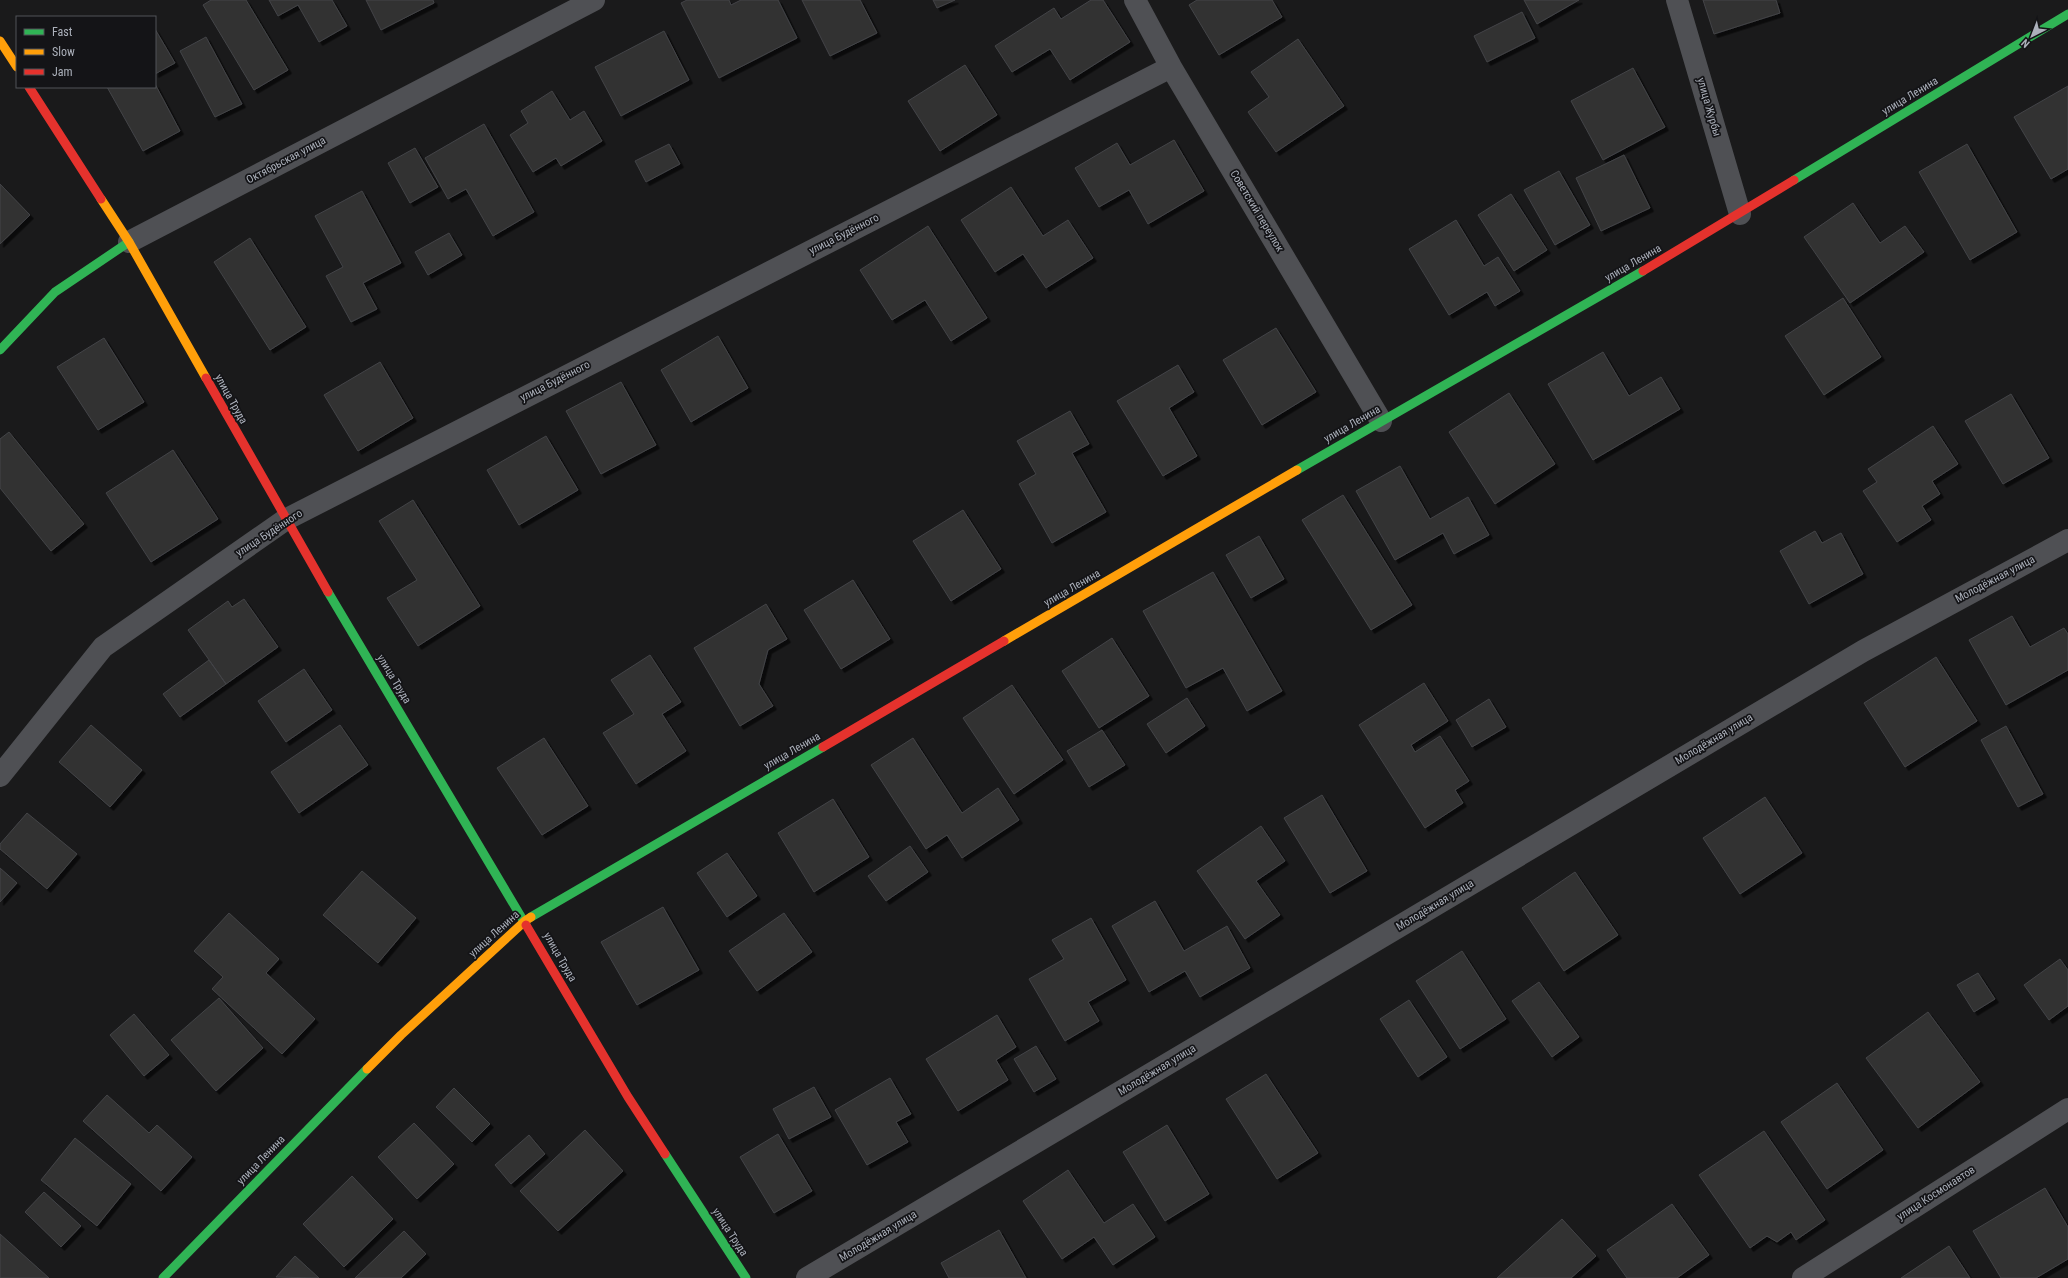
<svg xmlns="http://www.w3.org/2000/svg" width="2068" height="1278" viewBox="0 0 2068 1278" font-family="'Roboto Condensed',sans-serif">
	<defs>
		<filter id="shadow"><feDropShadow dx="3.5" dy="3.5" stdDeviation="0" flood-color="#0009"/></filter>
	</defs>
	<rect width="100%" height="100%" fill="#1a1a1b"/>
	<!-- building -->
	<path fill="#323233" stroke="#434447" filter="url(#shadow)" d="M211,0H246L288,70L254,90L203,5Z
		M269,0H332L347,26L319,42L298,5L278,16Z
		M366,0H433L434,3L381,30Z
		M687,0H729L731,5L741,0H778L797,38L719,78L681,3Z
		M802,0H860L877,33L830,56Z
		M933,0H955L937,8Z
		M1091,0H1103L1130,42L1070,80L1050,49L1012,72L995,46L1054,8L1061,19Z
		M1197,0H1272L1282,17L1219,55L1189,5Z
		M1524,0H1579L1537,24Z
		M1703,0H1776L1780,13L1714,34Z
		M1522,12L1535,38L1487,62L1474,36Z
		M155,29L175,63L155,74Z
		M664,31L689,80L621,116L595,67Z
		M206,37L242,104L215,117L180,51Z
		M1298,39L1344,106L1276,152L1248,112L1269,97L1251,72Z
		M965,65L997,115L940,151L908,101Z
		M1633,68L1665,127L1603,160L1571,101Z
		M155,84L180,131L143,151L107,87H155Z
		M2068,86V169L2051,179L2014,117Z
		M552,91L570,120L584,111L602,141L561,166L556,158L533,172L510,135L528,123L521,111Z
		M484,124L534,212L493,236L466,189L448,199L425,158Z
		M1174,140L1204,191L1148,224L1129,190L1099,207L1075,168L1117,143L1130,165Z
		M669,144L680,164L646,182L635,161Z
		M1967,144L2017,232L1970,260L1919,172Z
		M415,148L438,187L410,203L388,163Z
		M1624,155L1650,208L1601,231L1576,178Z
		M1559,171L1590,225L1555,245L1524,190Z
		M0,184L30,215L0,244Z
		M1011,187L1043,236L1068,220L1093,258L1046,288L1023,254L995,272L961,220Z
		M362,191L401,263L363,283L377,309L351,322L326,276L343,267L315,216Z
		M1511,194L1547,250L1514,271L1478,215Z
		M1853,203L1880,243L1905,226L1924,252L1850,303L1804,237Z
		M1456,220L1484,266L1498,257L1520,291L1495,306L1487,292L1449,315L1409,249Z
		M928,226L987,318L951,341L925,300L892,320L860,270Z
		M449,233L462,255L428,275L415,252Z
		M250,238L306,327L270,350L214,262Z
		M1843,298L1881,357L1824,395L1785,336Z
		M1276,328L1316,392L1262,425L1223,360Z
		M718,336L748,388L691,422L661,370Z
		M104,338L144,402L98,430L57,367Z
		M1603,352L1629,396L1661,377L1680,409L1593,460L1548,384Z
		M380,362L413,418L358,451L324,395Z
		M1178,365L1194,392L1169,408L1197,456L1163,476L1117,401Z
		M621,382L656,445L601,474L566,411Z
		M1509,393L1555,464L1495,504L1449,432Z
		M2011,394L2049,458L2003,484L1965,421Z
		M1070,411L1089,444L1072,453L1106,512L1052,543L1019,484L1036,474L1017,441Z
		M1933,426L1958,464L1932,481L1940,494L1922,506L1931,520L1897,542L1863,491L1877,482L1868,469Z
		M9,432L84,524L51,551L0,488V439Z
		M546,436L578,490L519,525L487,470Z
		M173,450L218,519L151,562L106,493Z
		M1400,466L1430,519L1468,497L1489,535L1454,554L1443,533L1395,560L1356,491Z
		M1343,495L1412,605L1371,630L1302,520Z
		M413,500L480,606L418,646L387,598L417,580L379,521Z
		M963,510L1001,569L951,601L913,541Z
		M1815,531L1822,543L1841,533L1863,574L1809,604L1780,551Z
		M1259,536L1284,579L1251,598L1226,555Z
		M1213,572L1282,691L1247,711L1223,668L1186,688L1143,611Z
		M853,580L890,639L841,669L804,610Z
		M244,599L278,647L226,684L188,630L228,601L232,607Z
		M766,604L787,639L768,650L759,684L773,706L740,726L694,648Z
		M2012,616L2030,647L2064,628L2068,634V670L2006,705L1969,640Z
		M1112,638L1149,696L1099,728L1062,671Z
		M650,655L681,702L662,714L686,751L636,784L603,733L634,714L611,680Z
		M1936,657L1977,721L1905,767L1864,703Z
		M209,660L226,684L180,717L163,694Z
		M304,669L332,710L286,742L258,701Z
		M1424,683L1448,721L1411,745L1415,752L1440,736L1469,781L1455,790L1463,803L1425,828L1359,725Z
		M1012,685L1063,760L1014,794L963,718Z
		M1187,698L1205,726L1166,753L1147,724Z
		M1489,699L1506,727L1472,747L1456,720Z
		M91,725L142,770L110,807L59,762Z
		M340,725L368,765L299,813L271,772Z
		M2006,726L2043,794L2018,807L1981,740Z
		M1102,730L1125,765L1089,787L1067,751Z
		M544,738L588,806L542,835L497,768Z
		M913,738L962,813L998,788L1019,820L962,858L947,835L926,849L871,765Z
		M1322,795L1367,871L1330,893L1284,818Z
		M1765,797L1802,853L1740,894L1703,838Z
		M833,799L869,857L814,892L778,833Z
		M27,813L77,854L47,889L0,849V844Z
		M1261,826L1285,861L1256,881L1280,915L1245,939L1197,871Z
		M910,846L928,872L886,901L868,876Z
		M727,853L757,896L727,917L697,873Z
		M0,868L17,883L0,902Z
		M362,871L416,918L378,963L323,915Z
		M1575,872L1618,935L1564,971L1522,908Z
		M1155,901L1184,951L1227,926L1250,968L1200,997L1185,971L1149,992L1112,926Z
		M663,907L699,970L637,1005L601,942Z
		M229,913L279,959L266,973L315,1019L282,1054L212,989L223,977L194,951Z
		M784,913L812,952L757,991L729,951Z
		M1091,918L1126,980L1088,1002L1099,1021L1065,1041L1029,979L1064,959L1052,940Z
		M1462,951L1506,1019L1460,1049L1416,981Z
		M2060,959L2068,970V1006L2049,1020L2024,985Z
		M1978,973L1995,999L1974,1012L1957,985Z
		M1539,982L1579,1037L1552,1057L1512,1001Z
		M219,998L263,1048L216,1091L171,1040Z
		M1409,1000L1447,1057L1418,1077L1380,1019Z
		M1928,1012L1980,1082L1918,1128L1866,1058Z
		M134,1014L169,1055L144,1076L110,1035Z
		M997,1015L1016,1047L996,1060L1008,1080L958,1111L926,1059Z
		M1036,1046L1056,1079L1034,1092L1014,1059Z
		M1266,1074L1318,1153L1277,1179L1226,1099Z
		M890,1078L911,1114L896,1122L908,1142L867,1165L835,1110Z
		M1837,1083L1883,1150L1827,1189L1781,1122Z
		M814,1087L831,1117L789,1139L773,1109Z
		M454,1088L490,1124L472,1142L436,1107Z
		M107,1095L149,1133L157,1125L192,1157L161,1191L83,1121Z
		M414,1123L454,1164L417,1199L378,1157Z
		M1167,1125L1209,1194L1165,1221L1123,1152Z
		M585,1130L623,1171L558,1231L520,1191Z
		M1764,1131L1825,1220L1796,1240L1791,1232L1777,1242L1767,1236L1750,1248L1699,1175Z
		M778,1134L812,1191L774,1213L740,1157Z
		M529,1135L545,1154L511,1184L495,1165Z
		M75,1138L131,1184L97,1226L41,1180Z
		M1068,1170L1104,1223L1133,1204L1155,1237L1113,1265L1094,1237L1062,1259L1023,1201Z
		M352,1176L393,1219L344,1267L303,1224Z
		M2045,1188L2068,1227V1259L2036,1278H2001L1973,1231Z
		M44,1192L81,1226L61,1247L25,1212Z
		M1672,1204L1709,1255L1677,1278H1627L1607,1250Z
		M1562,1219L1596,1256L1571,1278H1497Z
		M999,1230L1026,1278H949L941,1263Z
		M404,1231L426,1254L401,1278H355Z
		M0,1234L49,1278H0Z
		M1949,1246L1970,1278H1901Z
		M295,1256L319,1278L276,1277Z"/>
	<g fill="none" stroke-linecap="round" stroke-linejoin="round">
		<!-- street -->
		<path stroke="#4f5054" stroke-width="22" d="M1135,0L1171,67L1381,421
			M1677,0L1740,214
			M129,242L594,0
			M0,776L103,647L285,520L1171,67
			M807,1278L1863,651L2068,540
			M1803,1278L2068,1109"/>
		<!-- fast -->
		<path stroke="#30b455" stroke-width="9" d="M1794,180L2068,14
			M0,350L55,292L129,242
			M1297,470L1643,271
			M328,592L526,925
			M531,917L823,747
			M665,1154L746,1278
			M163,1278L367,1069"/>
		<!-- slow -->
		<path stroke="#ff9f0a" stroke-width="9" d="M0,41L17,67
			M101,199L129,242L206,378
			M1004,641L1297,470
			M367,1069L401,1035L525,921L531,917"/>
		<!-- jam -->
		<path stroke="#e5322d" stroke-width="9" d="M29,87L101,199
			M1643,271L1794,180
			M206,378L328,592
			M823,747L1004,641
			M526,925L628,1097L665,1154"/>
	</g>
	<g text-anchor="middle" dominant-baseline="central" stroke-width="3.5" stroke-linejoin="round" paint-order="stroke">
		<!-- street labels -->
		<g font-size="11" fill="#acb1bb" stroke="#141417">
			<text transform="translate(1910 96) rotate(-31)">улица Ленина</text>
			<text transform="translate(1709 107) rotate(74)">улица Журбы</text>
			<text transform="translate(286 160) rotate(-28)">Октябрьская улица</text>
			<text transform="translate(1257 211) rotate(59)">Советский переулок</text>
			<text transform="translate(844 234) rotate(-27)">улица Будённого</text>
			<text transform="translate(1633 263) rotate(-30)">улица Ленина</text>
			<text transform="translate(555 381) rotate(-27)">улица Будённого</text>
			<text transform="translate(231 399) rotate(61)">улица Труда</text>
			<text transform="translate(1352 424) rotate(-30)">улица Ленина</text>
			<text transform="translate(269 533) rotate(-33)">улица Будённого</text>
			<text transform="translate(1995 579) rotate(-28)">Молодёжная улица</text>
			<text transform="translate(1072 588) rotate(-30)">улица Ленина</text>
			<text transform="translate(394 679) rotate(59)">улица Труда</text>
			<text transform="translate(1714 739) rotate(-31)">Молодёжная улица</text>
			<text transform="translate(792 751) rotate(-30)">улица Ленина</text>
			<text transform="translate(1435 905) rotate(-31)">Молодёжная улица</text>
			<text transform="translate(494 934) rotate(-42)">улица Ленина</text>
			<text transform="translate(560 957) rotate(60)">улица Труда</text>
			<text transform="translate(1157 1070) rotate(-31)">Молодёжная улица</text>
			<text transform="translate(261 1160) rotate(-46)">улица Ленина</text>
			<text transform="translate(1936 1193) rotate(-33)">улица Космонавтов</text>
			<text transform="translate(730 1232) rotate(57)">улица Труда</text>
			<text transform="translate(878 1236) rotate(-31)">Молодёжная улица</text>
		</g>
	</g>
	<!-- legend -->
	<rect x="16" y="16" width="140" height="72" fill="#141417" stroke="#515359"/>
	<rect x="24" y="29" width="20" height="6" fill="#30b455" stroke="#515359"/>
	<text x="52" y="36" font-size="12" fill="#acb1bb">Fast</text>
	<rect x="24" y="49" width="20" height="6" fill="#ff9f0a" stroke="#515359"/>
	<text x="52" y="56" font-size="12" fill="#acb1bb">Slow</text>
	<rect x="24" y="69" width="20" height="6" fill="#e5322d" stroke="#515359"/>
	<text x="52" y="76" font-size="12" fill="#acb1bb">Jam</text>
	<!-- north arrow -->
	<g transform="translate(2032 36) rotate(222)" stroke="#141417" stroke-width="3" paint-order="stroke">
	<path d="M0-3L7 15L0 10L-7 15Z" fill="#acb1bb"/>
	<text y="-6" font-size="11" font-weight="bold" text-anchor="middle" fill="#acb1bb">N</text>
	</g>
</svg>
